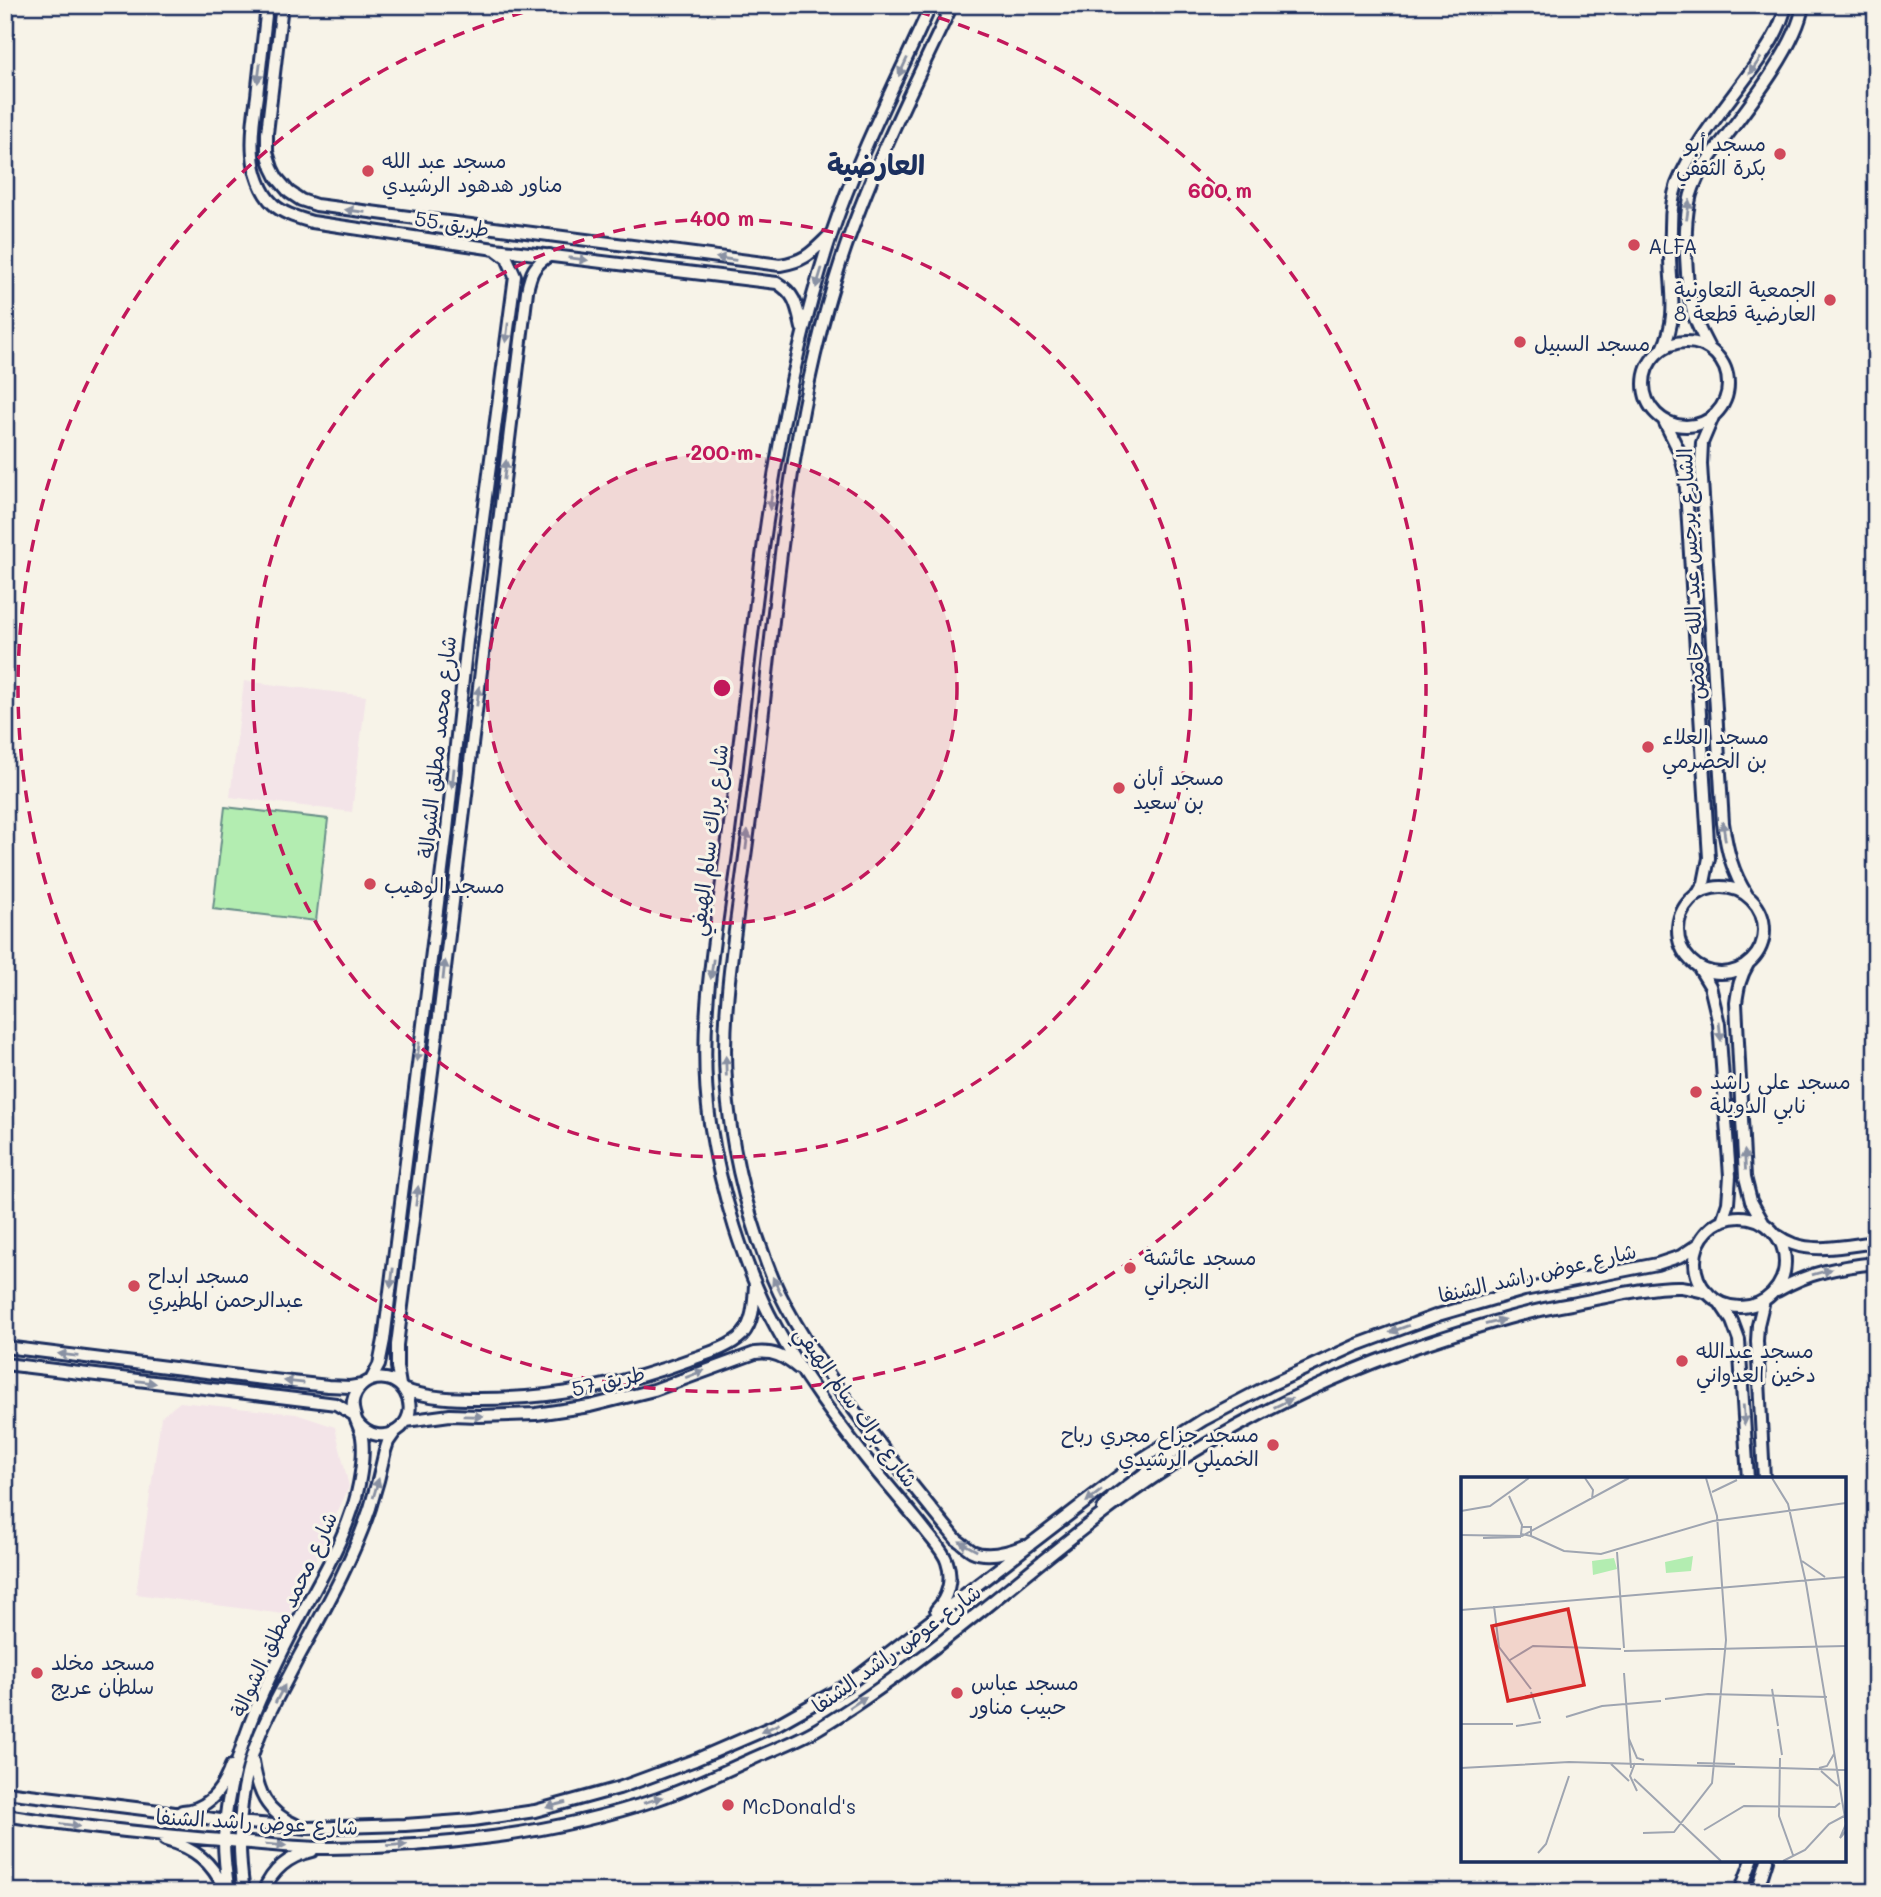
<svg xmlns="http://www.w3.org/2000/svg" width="1881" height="1897" viewBox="0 0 1881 1897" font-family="Mali,'Playpen Sans Arabic',sans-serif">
	<rect width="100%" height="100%" fill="#f7f3e8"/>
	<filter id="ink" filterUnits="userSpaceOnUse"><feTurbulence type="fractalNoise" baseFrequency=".0143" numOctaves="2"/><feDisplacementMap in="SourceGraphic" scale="14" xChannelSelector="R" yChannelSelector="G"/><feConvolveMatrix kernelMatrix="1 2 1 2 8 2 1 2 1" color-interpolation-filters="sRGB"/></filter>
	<g filter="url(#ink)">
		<!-- built -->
		<path fill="#f3e4e8" d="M244,681L366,696L352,812L230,797Z
			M180,1402L296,1414L335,1427L349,1487L290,1615L136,1594L161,1417Z"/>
		<!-- green -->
		<path fill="#b3edb1" stroke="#678e88" stroke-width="2" d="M225,807L328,819L316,921L213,909Z"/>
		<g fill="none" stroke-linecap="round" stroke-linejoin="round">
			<defs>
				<path id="secondary" d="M267,5C264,36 260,66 257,96C254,115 251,136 253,155C254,171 261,193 273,204C283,214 299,218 312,222L495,249L777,283C796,294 797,307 802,328
					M282,5L267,133V152L272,168L277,178L289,192L301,200L316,205L780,265C806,261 812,252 830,235
					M931,5C897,81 858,155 832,233C769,421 755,621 731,816C719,917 695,1021 710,1123C720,1188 744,1269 776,1327C801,1374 835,1419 868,1461C888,1486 909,1509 928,1534C935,1543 944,1552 947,1562C953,1579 948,1598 936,1610
					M952,5C912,89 870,173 841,261C787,425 777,600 756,771C751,814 745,857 739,901C731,960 722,1021 726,1081C730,1143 745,1206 767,1264C782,1305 807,1343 831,1378C870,1434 914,1488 957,1540C962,1543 967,1548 972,1551C987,1558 1009,1552 1024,1546
					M1644 384a42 42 0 1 1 84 0a42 42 0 1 1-84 0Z
					M1709,348C1703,336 1697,326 1693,313C1686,285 1683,231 1689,203C1691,190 1697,178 1703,167C1731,128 1797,51 1803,5
					M1663,349C1678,316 1671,293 1670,259C1670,248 1671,237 1671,227C1671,212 1672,198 1677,184C1694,143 1725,107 1751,71C1765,52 1781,30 1786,5
					M1713,417L1702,443L1701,464L1723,823C1727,850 1732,872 1747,895
					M1663,419L1680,453L1685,474L1709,858L1704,883L1699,892
					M1678 930a43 43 0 1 1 86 0a43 43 0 1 1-86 0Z
					M1748,964C1740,977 1738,988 1736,1003L1745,1177L1751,1201L1764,1224
					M1699,968L1710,986L1719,1024L1730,1176L1728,1203L1722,1221
					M1695 1262a45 45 0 1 1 90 0a45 45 0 1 1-90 0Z
					M1778,1236C1782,1239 1788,1242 1793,1244C1818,1253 1850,1245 1876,1242
					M1777,1291C1809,1272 1839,1267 1876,1263
					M1720,1303L1732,1321L1739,1340L1748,1479
					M5,1347L255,1378L328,1386L350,1387L362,1385
					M5,1364L312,1401L336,1404L354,1415
					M371,1380L379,1365L384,1340L447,830L467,641L515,276L507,258L495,249
					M400,1385L397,1367V1345L441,1001L527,291C531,272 534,265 550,255
					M405,1390C429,1398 454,1399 479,1399C550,1399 622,1385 689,1360C706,1354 729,1348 742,1335C754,1322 754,1301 755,1284
					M406,1421L450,1415L479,1416L536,1414L590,1406L654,1390L755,1353C773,1351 784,1356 798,1368
					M1764,1479L1757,1341L1758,1325L1764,1300
					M1103,1509L1113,1497L1177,1449V1442L1171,1440
					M253,1761C258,1791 265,1812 296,1825
					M5,1792L168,1812L226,1821L308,1828L405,1825L473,1820L535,1811L619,1788L695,1760L776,1725L847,1685L1140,1460L1203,1420L1270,1385L1357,1345L1438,1315L1524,1290L1657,1264L1681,1256L1699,1244
					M182,1811C208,1810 223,1789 231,1766
					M5,1815C72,1826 140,1833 208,1839C248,1842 288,1848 328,1848C437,1848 554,1834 658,1799C690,1788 721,1773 752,1759C774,1749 798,1741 819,1728C917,1669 1002,1591 1093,1521C1198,1440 1319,1377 1445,1337C1486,1324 1528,1311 1571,1304C1603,1298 1648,1286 1681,1287C1690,1288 1699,1291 1708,1293
					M165,1840C195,1848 212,1862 225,1890
					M229,1892C226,1874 224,1857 224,1839C227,1760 265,1684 301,1615C319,1581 340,1547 352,1510C359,1491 365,1457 362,1437C360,1425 351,1415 353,1401C358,1376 392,1370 405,1392C424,1424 380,1453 357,1422
					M244,1892C236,1839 239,1784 260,1734C270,1709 284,1686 296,1662C323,1612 352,1562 370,1508C376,1489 381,1470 385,1451L388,1442L395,1432
					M263,1892C272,1870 289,1856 312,1851
					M1740,1892L1752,1860
					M1757,1892L1767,1860"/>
			</defs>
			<!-- secondary casing -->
			<use href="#secondary" stroke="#1b2f5e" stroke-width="16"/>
			<!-- secondary -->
			<use href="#secondary" stroke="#f7f3e8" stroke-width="10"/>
		</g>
		<!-- one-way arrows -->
		<defs><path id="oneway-solid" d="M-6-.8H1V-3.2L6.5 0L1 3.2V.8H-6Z" transform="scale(1.75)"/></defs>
		<g fill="#8991a3">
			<use href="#oneway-solid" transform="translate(1755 66) rotate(125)"/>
			<use href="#oneway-solid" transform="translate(903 67) rotate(115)"/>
			<use href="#oneway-solid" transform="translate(259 73) rotate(97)"/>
			<use href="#oneway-solid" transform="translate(1688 210) rotate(-82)"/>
			<use href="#oneway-solid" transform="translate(355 211) rotate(-172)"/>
			<use href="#oneway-solid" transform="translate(578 259) rotate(7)"/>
			<use href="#oneway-solid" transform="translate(726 259) rotate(-172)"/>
			<use href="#oneway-solid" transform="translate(819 278) rotate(107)"/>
			<use href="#oneway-solid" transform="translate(507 333) rotate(97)"/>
			<use href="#oneway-solid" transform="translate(505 470) rotate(-83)"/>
			<use href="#oneway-solid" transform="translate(771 500) rotate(98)"/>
			<use href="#oneway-solid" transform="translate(478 696) rotate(-83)"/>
			<use href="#oneway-solid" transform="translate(453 778) rotate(96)"/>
			<use href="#oneway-solid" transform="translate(1724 831) rotate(-98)"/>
			<use href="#oneway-solid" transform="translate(747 840) rotate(-83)"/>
			<use href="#oneway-solid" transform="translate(712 969) rotate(97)"/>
			<use href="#oneway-solid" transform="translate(444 970) rotate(-84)"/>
			<use href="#oneway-solid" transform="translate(1720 1031) rotate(84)"/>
			<use href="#oneway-solid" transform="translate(418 1052) rotate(97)"/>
			<use href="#oneway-solid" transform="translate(726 1066) rotate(-92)"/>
			<use href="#oneway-solid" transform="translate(1745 1160) rotate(-93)"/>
			<use href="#oneway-solid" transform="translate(417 1196) rotate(-83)"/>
			<use href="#oneway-solid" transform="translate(1822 1272) rotate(-16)"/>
			<use href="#oneway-solid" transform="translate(392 1278) rotate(97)"/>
			<use href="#oneway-solid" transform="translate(777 1286) rotate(-116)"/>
			<use href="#oneway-solid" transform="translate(1495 1322) rotate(-15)"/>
			<use href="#oneway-solid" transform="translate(1399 1329) rotate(160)"/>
			<use href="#oneway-solid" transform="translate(68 1355) rotate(-173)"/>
			<use href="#oneway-solid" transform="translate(695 1374) rotate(-21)"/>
			<use href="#oneway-solid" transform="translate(146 1382) rotate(7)"/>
			<use href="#oneway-solid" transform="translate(294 1382) rotate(-174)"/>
			<use href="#oneway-solid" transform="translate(1283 1403) rotate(-26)"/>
			<use href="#oneway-solid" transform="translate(1744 1415) rotate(86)"/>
			<use href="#oneway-solid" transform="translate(473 1416) rotate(1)"/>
			<use href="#oneway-solid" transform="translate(376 1488) rotate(-74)"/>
			<use href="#oneway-solid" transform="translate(1094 1496) rotate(142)"/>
			<use href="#oneway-solid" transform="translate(968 1546) rotate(-151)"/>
			<use href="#oneway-solid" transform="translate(280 1694) rotate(-62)"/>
			<use href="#oneway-solid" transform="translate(858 1702) rotate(-34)"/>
			<use href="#oneway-solid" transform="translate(770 1728) rotate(155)"/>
			<use href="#oneway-solid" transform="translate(653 1800) rotate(-18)"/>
			<use href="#oneway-solid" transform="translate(556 1805) rotate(165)"/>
			<use href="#oneway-solid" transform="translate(70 1825) rotate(7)"/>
			<use href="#oneway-solid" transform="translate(276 1845) rotate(4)"/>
			<use href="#oneway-solid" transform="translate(397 1845) rotate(-3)"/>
		</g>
	</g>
	<!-- distance rings -->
	<circle cx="722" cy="688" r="235" fill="#c2185b" fill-opacity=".12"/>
	<g fill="none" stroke="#c2185b" stroke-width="3.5" stroke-dasharray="12 9">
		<circle cx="722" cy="688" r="235"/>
		<circle cx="722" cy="688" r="469"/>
		<path d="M898 6A704 704 0 1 1 546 6"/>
	</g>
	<!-- markers -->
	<g fill="#d1495b" stroke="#f7f3e8" stroke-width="2.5">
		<circle cx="1780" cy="154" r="7"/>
		<circle cx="368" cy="171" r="7"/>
		<circle cx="1634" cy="245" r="7"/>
		<circle cx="1830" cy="300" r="7"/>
		<circle cx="1520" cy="342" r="7"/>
		<circle cx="1648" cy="747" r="7"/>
		<circle cx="1119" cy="788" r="7"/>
		<circle cx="370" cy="884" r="7"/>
		<circle cx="1696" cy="1092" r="7"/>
		<circle cx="1130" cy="1268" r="7"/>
		<circle cx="134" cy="1286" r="7"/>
		<circle cx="1682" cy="1361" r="7"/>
		<circle cx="1273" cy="1445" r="7"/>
		<circle cx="37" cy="1673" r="7"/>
		<circle cx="957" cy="1693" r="7"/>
		<circle cx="728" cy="1805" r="7"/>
	</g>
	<g text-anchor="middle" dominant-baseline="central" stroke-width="6" stroke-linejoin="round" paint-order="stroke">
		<!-- poi labels -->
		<g font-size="21" fill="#1b2f5e" stroke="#f7f3e8" text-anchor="start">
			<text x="1766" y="142" text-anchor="end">مسجد أبو<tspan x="1766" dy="24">بكرة الثقفي</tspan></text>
			<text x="382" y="159">مسجد عبد الله<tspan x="382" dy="24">مناور هدهود الرشيدي</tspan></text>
			<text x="1648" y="245">ALFA</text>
			<text x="1816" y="288" text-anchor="end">الجمعية التعاونية<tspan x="1816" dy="24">العارضية قطعة 8</tspan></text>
			<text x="1534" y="342">مسجد السبيل</text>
			<text x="1662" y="735">مسجد العلاء<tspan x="1662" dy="24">بن الحضرمي</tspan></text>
			<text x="1133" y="776">مسجد أبان<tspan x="1133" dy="24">بن سعيد</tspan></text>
			<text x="384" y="884">مسجد الوهيب</text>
			<text x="1710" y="1080">مسجد علي راشد<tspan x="1710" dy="24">نابي الدويلة</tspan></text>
			<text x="1144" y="1256">مسجد عائشة<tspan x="1144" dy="24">النجراني</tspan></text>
			<text x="148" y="1274">مسجد ابداح<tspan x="148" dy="24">عبدالرحمن المطيري</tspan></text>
			<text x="1696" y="1349">مسجد عبدالله<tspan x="1696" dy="24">دخين العدواني</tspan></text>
			<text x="1259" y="1433" text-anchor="end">مسجد جزاع مجري رباح<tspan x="1259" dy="24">الخميلي الرشيدي</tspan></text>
			<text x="51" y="1661">مسجد مخلد<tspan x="51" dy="24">سلطان عريج</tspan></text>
			<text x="971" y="1681">مسجد عباس<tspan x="971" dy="24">حبيب مناور</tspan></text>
			<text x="742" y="1805">McDonald's</text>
		</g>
		<!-- street labels -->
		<g font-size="21" fill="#1b2f5e" stroke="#f7f3e8">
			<text transform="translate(452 223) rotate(9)">طريق 55</text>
			<text transform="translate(1690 574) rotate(-93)">الشارع برجس عبد الله حامض</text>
			<text transform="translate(436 747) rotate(-84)">شارع محمد مطلق الشوالة</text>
			<text transform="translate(708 840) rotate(-83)">شارع براك سالم الهيفي</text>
			<text transform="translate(1537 1272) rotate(-13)">شارع عوض راشد الشنفا</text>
			<text transform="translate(608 1380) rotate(-13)">طريق 57</text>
			<text transform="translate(857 1406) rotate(54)">شارع براك سالم الهيفي</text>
			<text transform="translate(283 1614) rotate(-65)">شارع محمد مطلق الشوالة</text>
			<text transform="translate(896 1648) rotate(-36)">شارع عوض راشد الشنفا</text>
			<text transform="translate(257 1821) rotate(3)">شارع عوض راشد الشنفا</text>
		</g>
		<!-- district labels -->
		<g font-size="28" font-weight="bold" fill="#1b2f5e" stroke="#f7f3e8">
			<text x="876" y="164">العارضية</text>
		</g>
	</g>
	<!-- overview -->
	<g transform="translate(1461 1477)">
		<rect width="385" height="385" fill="#f7f3e8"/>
		<path d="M232,79L230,94L205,96L204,85ZM153,81L156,92L132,98L131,84Z" fill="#b3edb1"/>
		<path fill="none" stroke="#9fa5b1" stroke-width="2" d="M124,1L132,13L131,22M311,1L327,27L345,106L385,347L379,361L385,354M251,15L276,3M48,19L61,48L60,57L70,59V50H61M0,34L29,29L68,1M0,58L61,59L168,1M70,59L103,74L140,77L252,44L385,26M22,61L60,60M156,75L163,171M341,84L364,100M33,129L38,170L70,212M0,133L385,100M163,174L385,169M49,183L72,169L160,172M163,196L170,291M311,212L317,249M70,215L79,242M204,222L247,217L366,220M105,240L141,229L200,224M0,247H52M55,249L80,245M317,252L321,278M168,262L176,281L183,283M319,281L318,339L332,378M174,286L169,299L176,314M236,286L274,287M150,287L168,304M0,291L108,285L385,293M358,291L366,289L373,277M360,294L377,309M173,302L260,384M243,353L283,329L374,330L379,326M182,356L213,355L251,306L265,163L256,39L245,1M77,376L85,367L108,299M322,384L344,373L368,347L385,338"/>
		<path fill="#d62828" fill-opacity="0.15" stroke="#d62828" stroke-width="3.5" d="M107,132L123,208L47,224L31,149Z"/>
		<rect width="385" height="385" fill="none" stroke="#1b2f5e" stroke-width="3.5"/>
	</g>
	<circle cx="722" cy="688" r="10" fill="#c2185b" stroke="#f7f3e8" stroke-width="3.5"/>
	<g font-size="21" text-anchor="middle" font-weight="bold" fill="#c2185b" stroke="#f7f3e8" stroke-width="6" stroke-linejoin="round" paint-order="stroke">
		<text x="1220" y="198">600 m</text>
		<text x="722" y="226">400 m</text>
		<text x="722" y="460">200 m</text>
	</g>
	<!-- margin -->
	<rect width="1881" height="1897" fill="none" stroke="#f7f3e8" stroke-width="28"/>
	<rect x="14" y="14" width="1853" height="1869" fill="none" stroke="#1b2f5e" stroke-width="2.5" filter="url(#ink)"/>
</svg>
